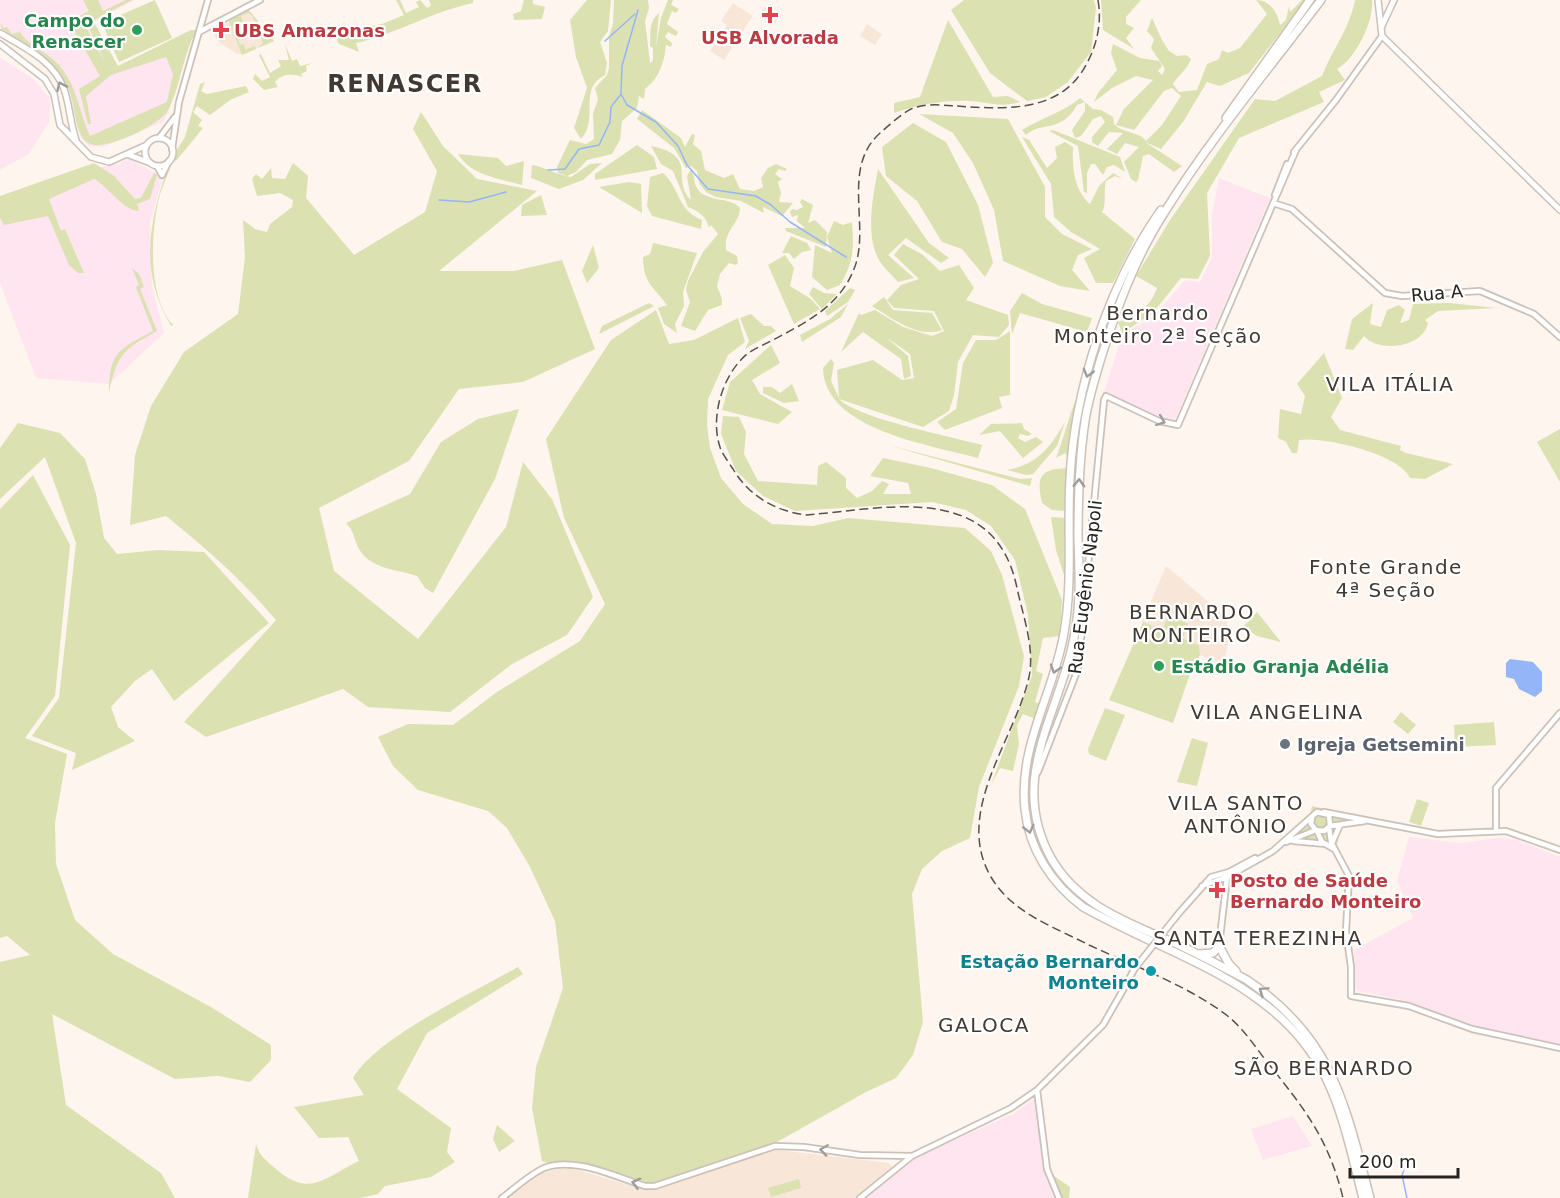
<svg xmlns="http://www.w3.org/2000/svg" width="1560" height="1198" viewBox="0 0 1560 1198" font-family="'DejaVu Sans',sans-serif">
	<rect width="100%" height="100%" fill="#fef5ee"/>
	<!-- industrial -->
	<path fill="#fee5f0" d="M0,0H135L90,24L114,74L193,34L169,111L163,122L103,147L89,146L81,138L68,88L57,67L44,53L0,27Z
		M0,58L31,77L50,98L49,122L29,154L0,170Z
		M127,158L163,177L150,222L152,286L164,333L109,384L36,378L0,283V204L71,172L120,164Z
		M1219,178L1270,198L1174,423L1104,392L1122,335L1154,316L1185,280L1200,282L1212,257V214Z
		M1409,837L1459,843L1500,838L1517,840L1560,857V1044L1474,1025L1398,999L1357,991L1354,986V950L1413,918L1397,881Z
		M1035,1098L1046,1178L1055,1198H867L917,1157L1015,1113Z
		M1293,1116L1312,1146L1263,1160L1251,1129Z"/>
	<!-- built -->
	<path fill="#f8e7d8" d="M733,3L753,16L724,60L710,51L727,25L721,21Z
		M767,4L781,14L774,25L759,15Z
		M249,10L274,41L243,54H237L219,42L209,28L227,19L230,26L228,19Z
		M867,24L882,34L875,45L860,36Z
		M1166,566L1224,615L1230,631L1224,665L1200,655L1199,645L1142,622Z
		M778,1150L889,1163L892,1167L855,1198H506L539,1174L552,1170L571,1168L645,1190L663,1187L762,1151Z"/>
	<!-- green -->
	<path fill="#dbe1b1" d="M83,0H98L103,11L126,0H132L85,25L106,65L89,28L95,24L118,66L191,30H197C182,55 181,87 167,112C159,125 105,151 90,144C73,136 76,105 69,90C55,59 29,46 2,29L0,23L4,28L7,27L12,34L20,32C29,47 48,52 59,65C77,86 79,111 90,136L167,102L173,74L166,57L111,75L86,96L91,124H88L79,89L100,76L69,22L89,11Z
		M155,0L172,38L119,62L102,23Z
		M396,0H400L406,13L419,7L416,2L420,0L427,8L431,6L429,0H473V3C433,11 397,34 356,43L359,52L339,44L336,38L343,34L345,36L349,30L382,24L404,15Z
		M524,0H533V4L545,7L542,19L514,20L513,14L521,11Z
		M587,0H611L608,31L600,42L607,63L605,75C577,89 600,119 581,139L574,128L587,88L576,57L570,20Z
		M614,0H648L649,8L645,21L650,63L653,61V48L650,46C651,34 648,22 659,13L656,47L661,18L668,0H673L671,5L679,9L676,13L672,11L667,24L678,32L676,36L668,32L665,37L672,43L671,47L666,45C664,64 659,78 645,89L644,99L639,96L637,108L622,121L620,140L612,154L587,160L576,172L567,176L558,173L557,167L570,140L586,144L594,139L593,114L598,99L595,88L607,75L609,68V36L613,24Z
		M964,0H1094L1096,8L1091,52L1068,82L1046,97L1027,101L990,73L951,10Z
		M1101,0H1141L1126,17V24L1134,28L1126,38L1134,49L1103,30Z
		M1256,0C1270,0 1278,13 1280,25L1286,20L1289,6L1290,12L1302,0H1306L1249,73L1220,86L1207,82L1183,122L1161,149L1145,142L1182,166L1174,172L1149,154L1143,156L1138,180L1136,182L1131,179L1124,162L1139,147L1125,143L1117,154L1107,149L1123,133L1109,132L1098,146L1092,142V137L1105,122L1101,116L1093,119L1081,136L1075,138L1072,130L1085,111V102L1077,105C1061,134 1040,121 1026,135L1022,130C1041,118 1064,112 1080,98L1093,109L1101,110L1113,117L1114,124C1122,133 1140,132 1146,141L1162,125L1181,96L1172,88L1164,91L1134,130L1116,125L1124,109L1153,80L1136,76L1112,88L1094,102L1098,93L1117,70L1111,53L1113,44L1140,58L1159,61L1162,66L1158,71L1162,75L1165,69L1151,48L1154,39L1147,31L1152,18L1162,40L1169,51L1177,56L1186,55L1191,59C1187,70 1179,74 1173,84L1179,92L1197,90L1207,64L1219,59L1222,50L1228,53L1240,48L1267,14Z
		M1355,0H1372C1374,21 1356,59 1337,69L1345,80L1319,92L1324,102L1239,138L1207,193L1210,256L1198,279L1181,278L1152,314L1122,333L1118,322C1137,315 1150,308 1157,288L1136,276L1170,220L1255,99L1275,101L1322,76C1332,50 1350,28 1355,0Z
		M248,9L274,41L258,48L263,43L252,15L248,13L241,16L243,22L233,26L240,45L244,44L245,50L255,46L256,49L242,55L228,19Z
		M948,20L993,97L1008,96L1020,102C1002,108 987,102 969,101C943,100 918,105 894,113V103L920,97Z
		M285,44L292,61L297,59L300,66L313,63L306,66L307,71L301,74L303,77C293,74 283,73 275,82L278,87L264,90L253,79L255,74L262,81L270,77L259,55L261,54L270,73L281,66L278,60H289Z
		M205,82L201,91L207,94L246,86L249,92L230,100L210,115L197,106L193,112L202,120L198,126L203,128L176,161L171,159C171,171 162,186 159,198C151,231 147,297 173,325L171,326C136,266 151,216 172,154L173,156L185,137L200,84Z
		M642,110L681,138L685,147L692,134L695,135L693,144L701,151L705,170L724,178L733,174L740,189L754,191L763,187L761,178L768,168L776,164L787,169L785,171L779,169L775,174L782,179L778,182L781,193L779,202L793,203L782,216L763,207L764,213L741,201L716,197L706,192L699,183L697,171L691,166L686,168L674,148L637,119Z
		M421,112L443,146L477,179L537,191L439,271H514L562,260L595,349L523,382L459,389L409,461L319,508L334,571L418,639L506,527L523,462L552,499L593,597L567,635L512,664L450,712L368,707L343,689L206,737L184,722L276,620C243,581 206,548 166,516L130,525L135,455L151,406L184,352L238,314L245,257L243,220L255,229L267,232L270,224L292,207L293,200L280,193L257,196L252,179L256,174L262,179L271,168L272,178L285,179L293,163L308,176L306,198L354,255L425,212L437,171L413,129Z
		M919,114L1008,119L1045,187V217L1062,234L1092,249L1078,255L1072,270L1090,291L1060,286L1003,261L994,210L973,163L953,133Z
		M913,123L946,142L978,205L993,263L985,277L962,249L942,242L917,201L886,176L882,147Z
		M1053,130L1120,157L1125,172L1114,165L1107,167L1103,175L1095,164H1091L1087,173V193L1084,192L1078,146L1049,131Z
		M1022,137L1029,140L1047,168L1057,158L1055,147L1045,152L1065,142L1073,147C1072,167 1074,190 1090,204L1099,186L1113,173L1123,179L1115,176L1106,181C1103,192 1107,204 1102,212L1135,239L1113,283H1096L1084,258L1100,249L1071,232L1054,217L1051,184Z
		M637,145L654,157L657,169L595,180V174Z
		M651,146C700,156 670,179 691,200L687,176L691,169C695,175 693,182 697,188C705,203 730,196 740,208C739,225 724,229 726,250L737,256L738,263L736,265L729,263L720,274L717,286L722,299V305L708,310L695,331L681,326L690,302L686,290L688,281L703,252L718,234L711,225L709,228C706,216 700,212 688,207L673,171L661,164Z
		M458,154L498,158L506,166L524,161L522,185C500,179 470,175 458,154Z
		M94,163L114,176L135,199L141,198L154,173L157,175L150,199L137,204L139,211C122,210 110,188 94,179L49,199L61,231L65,229L84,273H78L69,265L48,216L4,225L0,218V196Z
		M602,163L583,180L559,189L531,178L532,165C546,167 556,175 571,177L590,164Z
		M878,169L929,243L949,258L941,263L906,238L888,255L914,278L898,282C892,275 884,268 879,260C865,235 873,196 878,169Z
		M663,173C680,188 677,210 702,220L701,229L652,216L647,206L650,177Z
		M629,182L641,184L642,213L599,187Z
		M541,195L547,215L521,216L522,205Z
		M802,199L813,205L808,223L815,220L827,232L826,247L786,231L785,228H805L797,221L798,215L792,217L790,212L792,209L797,210L803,207L800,202Z
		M834,221L843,225L852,222C854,248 854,262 840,285L827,290L812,277L815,245L832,253L827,237Z
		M791,236L807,243L811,250L802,252L794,259L789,253H782Z
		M653,243L697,253L683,292L684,306L675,324L677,333L664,324L658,308L667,305C653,286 643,283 643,257L650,254Z
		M903,244L923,255L940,271L959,265L974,288L966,300L1008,315L1009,325L999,337L973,335L958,362L954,395L949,411L923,427L839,399C856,418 953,437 982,445L978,458C931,445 824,430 823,368L831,359L834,363L831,381L839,398L837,370L873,360L902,380L914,378L910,354L886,337L908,356L911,376L904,379L901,359L863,332L841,352L859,313L861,315L875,310L903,327L932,336L944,331L934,311L894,308L887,300L901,285L919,279L894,255Z
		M593,245L599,268L587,283L582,271Z
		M785,255L794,268L790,286L811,299L820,309L794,324L768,265Z
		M132,268L139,274L144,287L140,289L157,331C123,350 118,353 109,392C109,351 120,349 153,331L136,287L139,285Z
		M813,287L824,293L837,294L822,309L809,294Z
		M850,288L855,290L848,302L827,316L825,311Z
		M1022,293L1042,304L1092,318L1087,332L1020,313L1012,334L1010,311Z
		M884,297L893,310L932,313L942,330C918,339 892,318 872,306Z
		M649,303L654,306L599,334L602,326Z
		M1373,303L1370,324L1381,327L1387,310L1399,305L1405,310L1400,323L1409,320L1413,304L1450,303L1496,308L1438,311L1425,320L1428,323C1423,348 1378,353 1364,336L1353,350L1345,349L1352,319Z
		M848,304L841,317L802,342L800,335L830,319Z
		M656,310L669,344L694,340L738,318L745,342L728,355L708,399L707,425L710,448L721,478L743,504L772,524L813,526L848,518L965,528L991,551L1002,575L1024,656L1019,686L979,787L970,838L942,851L922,869L912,894L923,1022L913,1055L896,1078L866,1092L777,1142L659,1182L648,1183L588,1164L573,1162L552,1165L542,1161L532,1108L536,1067L563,988L555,921L530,867L507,828L488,811L418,790L393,766L378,737L408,724L453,725L497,692L580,641L605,604L564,518L546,439L611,340Z
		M751,314L764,326H771L776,331L745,349L749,341L740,318Z
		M1010,331V395L999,397L1002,408L945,430L937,422L956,409L963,363L976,340H996Z
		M771,345L780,363L752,380L760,394L792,412L778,424L722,410L730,382Z
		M1324,353L1342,398L1331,417L1340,430L1401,446L1400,450L1406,453L1453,464L1425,479L1410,478C1400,454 1323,436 1299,440L1297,453H1292L1286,442L1278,438L1280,409L1301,414L1305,396L1297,384Z
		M792,384L799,401L784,403L763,393V387H772L780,393Z
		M1079,395L1069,458L1065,453L1056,458C1062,445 1073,400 1079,395Z
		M519,409L495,479L433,593L425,588L417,576C399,570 373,569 361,552C354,543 355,531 346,523L410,494L441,442L478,419Z
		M723,416L739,417L746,432L744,454L758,481L817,485L818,466L826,462L846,478V488L857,498L872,491L882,481L889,484L883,494H911L908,483L870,476L883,458L931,468L992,485L1025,509L1062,600L1060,636L1043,638L1036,671L1043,674L1035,702L1040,704L1036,719L1023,714L1017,725L1019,744L1013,771L1000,768L991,785L1032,675L1028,615L1015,560L991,526L966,510L932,502L795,511L763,496L736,471L721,434Z
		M1065,422L1057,446L1033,474L1026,475L1007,470C1038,464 1049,449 1065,422Z
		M18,423L60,433L85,459L96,494L104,538L117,554L158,550L204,552L269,623L174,701L152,669L135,681L111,707L118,727L135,741L72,770L76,753L32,736L59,698L76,543L45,457L0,499V448Z
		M1022,423L1024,429L1032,434L1028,436L1020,434L1018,438L1025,442L1036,437L1043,442L1023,458L1000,431L979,435L991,424Z
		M1560,429V482L1537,442Z
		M888,445L1020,479L1032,478L1030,486Z
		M1068,468L1066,511L1052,510L1042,503C1036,476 1040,469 1068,468Z
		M33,475L70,545L55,696L25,738L67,754L55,823L56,864L75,920L113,954L211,1007L271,1045V1060L250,1082L218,1076L175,1079L52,1014L66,1105L161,1173L175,1198H0V962L30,955L7,936L0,938V509Z
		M1051,517L1066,518L1068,588L1056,550Z
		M1257,612L1281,642L1257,636L1243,627Z
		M1169,615L1188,624L1183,637L1163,628Z
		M1143,622L1199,645L1200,655L1189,677L1173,723L1109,700Z
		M1105,708L1125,715L1106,761L1089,754L1088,749Z
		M1401,712L1416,725L1408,734L1393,722Z
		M1494,722L1496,745L1455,747L1454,725Z
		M1192,738L1208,743L1197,786L1177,782Z
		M1417,799L1429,803L1421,826L1409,822Z
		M1312,806L1372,820L1341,827L1337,845L1343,859C1321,839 1313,840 1284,842L1310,815Z
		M518,967L523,974L427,1033L397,1089L451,1128L447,1152L455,1162L431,1177L385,1186L378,1194L360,1198H248L256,1144C260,1157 266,1160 276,1169C309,1198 324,1178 359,1161L348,1137L319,1138L294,1107L364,1095L353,1078C377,1037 474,992 518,967Z
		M497,1125L515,1141L499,1152L493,1139Z
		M1051,1174L1070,1187L1069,1198H1062Z
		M799,1179L801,1188L771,1197L768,1188Z"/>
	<!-- water -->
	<path fill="#95b5f9" d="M1510,659L1533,662L1542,672V691L1535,697L1519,689L1514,679L1506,677V663Z"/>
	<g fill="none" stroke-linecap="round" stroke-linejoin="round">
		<!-- stream -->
		<path stroke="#95b5f9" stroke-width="1.5" d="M605,41L635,14
			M621,94L627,105L656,122L678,146L687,165L708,189L756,196L771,205L790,222L846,257
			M548,170L565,169L579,149L599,145L610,122L611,107L621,94L622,66L638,10
			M439,200L469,202L506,192
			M1407,1198L1402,1175L1409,1159"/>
		<defs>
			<path id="minor" d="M199,32L260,0
				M159,138L175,117
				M172,149L179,102L208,0
				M1294,152L1336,100L1382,36
				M157,166L162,175
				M162,175L169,161
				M1275,195L1287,164
				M1273,203L1292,209L1385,293L1402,296L1480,291L1534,314L1560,337
				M1038,772L1078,669L1104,400L1106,396L1159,421L1178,425L1296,150
				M1324,812L1438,834L1506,831L1560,850
				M1330,826L1365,821
				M1329,827L1331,842L1349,876L1346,931L1351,967V996L1409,1006L1472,1029L1560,1048
				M1317,831L1322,842L1334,849
				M1496,831V788L1560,713
				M1293,841L1326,844
				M1286,842L1316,830
				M1332,843L1340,825
				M1202,886L1227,877L1273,851L1317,812L1329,815L1330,826L1324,831L1316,830L1311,824L1312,817
				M1179,913L1211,877L1229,872L1255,858
				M1219,946L1227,877
				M1037,1090L1047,1169L1059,1198
				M502,1198C515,1188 529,1175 544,1168C574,1156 616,1177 645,1186H655L775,1146L804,1147L860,1155L912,1156
				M860,1198L912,1156L1011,1108L1037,1090L1103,1025L1119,997"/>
			<path id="major" d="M1378,0L1382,36L1560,210
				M1381,28L1394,0
				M0,33C24,47 54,61 64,89C70,106 70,123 76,140
				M0,44L45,79L54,94L60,125L91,157L109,162L147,145
				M145 152a14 14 0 1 1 28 0a14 14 0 1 1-28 0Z
				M129,155L148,162"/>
			<path id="highway" d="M1321,0C1268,70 1210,139 1164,213C1135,258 1117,308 1101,358C1095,379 1088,400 1085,421C1079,460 1078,499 1078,538C1079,569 1081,601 1075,632C1062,711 1006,777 1051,858C1079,907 1130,923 1179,945C1202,956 1225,968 1247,980C1333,1038 1345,1104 1370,1198
				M1226,118L1310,0
				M1161,210C1109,284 1074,389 1070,479C1067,530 1073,582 1064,633C1054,693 1018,746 1025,809C1029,849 1051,883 1083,907C1169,956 1278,981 1325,1076C1344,1114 1352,1157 1363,1198
				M1199,954L1213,953L1219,946L1229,964L1236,971"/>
		</defs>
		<!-- minor casing -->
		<use href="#minor" stroke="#ccc1b8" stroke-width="8"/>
		<!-- major casing -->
		<use href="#major" stroke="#ccc1b8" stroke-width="8"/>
		<!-- highway casing -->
		<use href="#highway" stroke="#ccc1b8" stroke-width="10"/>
		<!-- minor -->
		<use href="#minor" stroke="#fff" stroke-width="4.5"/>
		<!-- major -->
		<use href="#major" stroke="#fff" stroke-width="5"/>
		<!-- highway -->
		<use href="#highway" stroke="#fff" stroke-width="7"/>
		<!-- rail -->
		<path stroke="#56514d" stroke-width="1.5" stroke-dasharray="9 4.5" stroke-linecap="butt" d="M1098,0C1102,23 1097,45 1086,65C1060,114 1003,109 956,106C942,105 925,103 911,109C901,114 888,126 879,134C841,169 871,228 854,269C839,307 805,323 771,341C763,345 754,349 747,354C722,375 709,419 721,450C724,456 729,463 733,469C748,495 776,512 807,515C888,508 995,481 1017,588C1023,616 1035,648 1029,677C1015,740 953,812 991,877C1012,913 1054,927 1089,945C1132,965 1183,984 1221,1011C1239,1023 1251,1041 1264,1058C1302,1106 1328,1136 1343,1198"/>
		<defs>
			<path id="minor-bridge" d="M1119,997L1135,968L1179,913"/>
		</defs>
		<!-- minor-bridge casing -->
		<use href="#minor-bridge" stroke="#ccc1b8" stroke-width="8" stroke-linecap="butt"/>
		<!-- minor-bridge -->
		<use href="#minor-bridge" stroke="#fff" stroke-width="4.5"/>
	</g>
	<!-- one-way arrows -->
	<defs><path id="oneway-chevron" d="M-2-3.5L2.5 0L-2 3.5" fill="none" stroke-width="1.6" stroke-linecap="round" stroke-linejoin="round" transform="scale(1.5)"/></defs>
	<g stroke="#9d9c9a">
		<use href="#oneway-chevron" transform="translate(61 86) rotate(-114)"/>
		<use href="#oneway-chevron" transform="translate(1088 373) rotate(106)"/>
		<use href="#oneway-chevron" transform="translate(1161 421) rotate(21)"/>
		<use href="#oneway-chevron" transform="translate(1079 483) rotate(-88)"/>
		<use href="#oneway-chevron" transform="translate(1055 669) rotate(108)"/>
		<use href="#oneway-chevron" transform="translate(1029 829) rotate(76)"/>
		<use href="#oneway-chevron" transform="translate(1263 991) rotate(-146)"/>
		<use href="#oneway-chevron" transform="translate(824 1150) rotate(-172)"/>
		<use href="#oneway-chevron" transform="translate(636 1183) rotate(-165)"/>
	</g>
	<!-- markers -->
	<g fill="#e0444e" stroke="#fff" stroke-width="2">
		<path d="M767 6h6v6h6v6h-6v6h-6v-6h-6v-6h6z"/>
		<path d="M218 21h6v6h6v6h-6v6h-6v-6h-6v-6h6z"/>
		<path d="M1214 881h6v6h6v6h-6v6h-6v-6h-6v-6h6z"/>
	</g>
	<g fill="#2e9e5b" stroke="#fff" stroke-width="2">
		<circle cx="137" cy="30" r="6"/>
		<circle cx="1159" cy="666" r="6"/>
	</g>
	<circle fill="#6b7280" stroke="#fff" stroke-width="2" cx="1285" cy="744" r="6"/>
	<circle fill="#0f9aa8" stroke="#fff" stroke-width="2" cx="1151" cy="971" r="6"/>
	<g text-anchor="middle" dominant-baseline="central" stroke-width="4.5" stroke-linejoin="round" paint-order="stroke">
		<!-- leisure labels -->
		<g font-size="18" font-weight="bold" fill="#27864d" stroke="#fff" text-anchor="end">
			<text x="125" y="20">Campo do<tspan x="125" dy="21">Renascer</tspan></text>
			<text x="1171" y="666" text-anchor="start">Estádio Granja Adélia</text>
		</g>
		<!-- health labels -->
		<g font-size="18" font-weight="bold" fill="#be3a42" stroke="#fff" text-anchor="start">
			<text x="234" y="30">UBS Amazonas</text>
			<text x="770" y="37" text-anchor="middle">USB Alvorada</text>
			<text x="1230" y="880">Posto de Saúde<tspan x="1230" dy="21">Bernardo Monteiro</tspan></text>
		</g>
		<!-- street labels -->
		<g font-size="18" fill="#26221e" stroke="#fff">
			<text transform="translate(1437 293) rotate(-5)">Rua A</text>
			<text transform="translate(1085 587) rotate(-83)">Rua Eugênio Napoli</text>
		</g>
		<!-- worship labels -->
		<g font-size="18" font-weight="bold" fill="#5b616d" stroke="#fff" text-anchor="start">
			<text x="1297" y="744">Igreja Getsemini</text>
		</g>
		<!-- culture labels -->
		<g font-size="18" font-weight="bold" fill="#0d838f" stroke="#fff" text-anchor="end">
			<text x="1139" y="961">Estação Bernardo<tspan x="1139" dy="21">Monteiro</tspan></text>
		</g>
		<!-- neighbourhood labels -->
		<g font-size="20" letter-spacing="1.5" fill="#423932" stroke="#fff">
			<text x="1158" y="313">Bernardo<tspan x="1158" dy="23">Monteiro 2ª Seção</tspan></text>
			<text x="1390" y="384">VILA ITÁLIA</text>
			<text x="1386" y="567">Fonte Grande<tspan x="1386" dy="23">4ª Seção</tspan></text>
			<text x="1192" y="612">BERNARDO<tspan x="1192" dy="23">MONTEIRO</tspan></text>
			<text x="1277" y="712">VILA ANGELINA</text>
			<text x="1236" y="803">VILA SANTO<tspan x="1236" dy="23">ANTÔNIO</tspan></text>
			<text x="1258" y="938">SANTA TEREZINHA</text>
			<text x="984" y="1025">GALOCA</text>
			<text x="1324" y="1068">SÃO BERNARDO</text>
		</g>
		<!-- district labels -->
		<g font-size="24" font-weight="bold" letter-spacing="1.5" fill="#423932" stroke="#fff">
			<text x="405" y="84">RENASCER</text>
		</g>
	</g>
	<!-- scale -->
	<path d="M1350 1168v9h108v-9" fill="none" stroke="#26221e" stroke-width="3"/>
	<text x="1359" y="1168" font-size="18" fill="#26221e" stroke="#ffffff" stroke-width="4.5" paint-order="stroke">200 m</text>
</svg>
